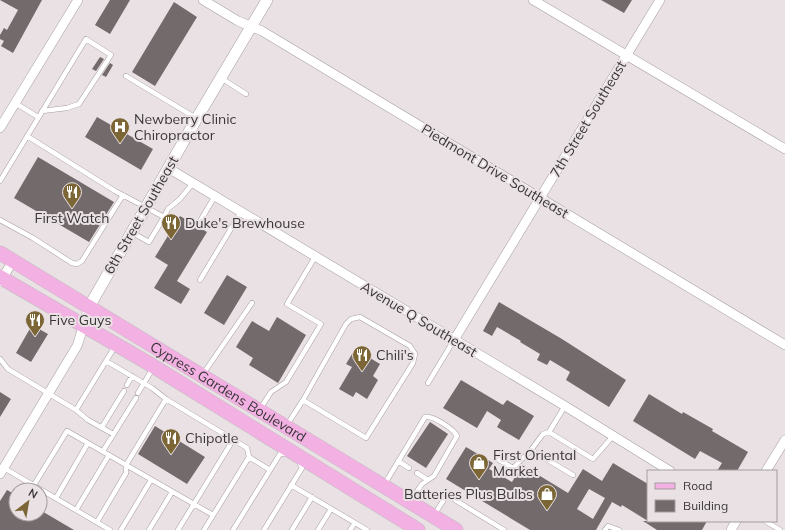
<svg xmlns="http://www.w3.org/2000/svg" width="785" height="530" viewBox="0 0 785 530" font-family="Mulish,sans-serif">
	<rect width="100%" height="100%" fill="#eae1e4"/>
	<!-- building -->
	<path fill="#736b6b" fill-rule="evenodd" d="M0,0H42L13,53L1,46L4,41L0,39V35L4,28L7,30L18,10Z
		M110,0H130L110,34L95,25Z
		M601,0H632L624,13Z
		M174,2L197,17L155,86L132,72Z
		M100,57L104,59L96,71L92,69Z
		M110,63L113,65L106,77L102,75Z
		M97,117L153,149L141,170L85,137Z
		M38,157L114,202L89,242L14,198Z
		M180,216L207,232L177,281L190,289L181,304L154,288L168,265L155,257Z
		M227,275L247,287L224,325L204,313Z
		M499,302L562,339L626,380L609,407L566,380L570,372L550,360L547,365L537,360L540,354L520,342L521,341L497,327L492,336L483,331Z
		M277,317L306,335L278,383L249,365L253,358L236,347L252,321L269,331Z
		M32,325L48,334L31,362L16,353Z
		M355,349L380,364L373,376L378,380L367,399L356,392L353,397L339,389L352,367L346,364Z
		M461,380L503,405L507,400L534,416L519,440L497,427L501,420L487,411L477,428L443,408Z
		M0,392L11,399L0,417Z
		M649,394L682,414L683,412L713,429L712,431L748,452L737,471H717L722,463L700,451L695,459L633,421Z
		M430,422L448,434L426,468L407,456Z
		M155,426L205,457L187,484L138,454Z
		M466,447L493,463L489,469L512,482L522,465L568,493L583,469L602,481L613,463L648,484V521L622,505L621,507L612,502L596,530H530L446,479ZM589,489L605,498L593,519L577,509Z
		M7,490L16,495V514H40V510L74,530H0V501Z
		M643,521H707L702,530H657Z"/>
	<g fill="none" stroke-linecap="round" stroke-linejoin="round">
		<defs>
			<path id="service" d="M126,76L196,118
				M221,78L246,94
				M15,103L38,117
				M27,136L115,191L164,217L149,242L131,232
				M0,181L86,39L111,55L79,104L67,108L42,111
				M164,217L168,209L180,199L193,183
				M0,220L33,238L72,263L77,264L82,261L123,195
				M199,223L215,196
				M200,280L241,212
				M0,359L8,369L76,410L106,361L152,388L166,399
				M106,361L116,345
				M203,374L252,303
				M428,383L454,340
				M127,385L132,376
				M138,393L153,368
				M260,409L271,392L286,382L321,324L287,304L315,257
				M76,410L88,420L113,434
				M287,425L303,400L346,324L351,319L360,317L410,346L415,354L413,363L366,438L303,400
				M102,427L124,391
				M549,432L593,459L613,436
				M531,450L573,475
				M103,451L136,398
				M499,460L513,468L531,450L543,434L549,432L565,406
				M398,461L409,468
				M4,468L110,530
				M417,473L428,480
				M34,485L67,431L213,515
				M291,485L367,530
				M384,485L425,417C432,415 454,429 457,436L434,476L422,484L411,500
				M56,498L88,443
				M76,510L109,455
				M434,515L447,495L504,530
				M765,521L780,530
				M97,522L126,473V465L166,399L247,448L249,457L270,470
				M121,530L151,480
				M149,530L172,492
				M178,530L233,440
				M204,530L249,457
				M233,530L280,454H287
				M264,530L302,468L299,461
				M292,530L312,497
				M318,530L331,509
				M350,530L355,523
				M605,530L608,526L619,530"/>
			<path id="minor" d="M203,0L238,21L262,31L785,345
				M533,0L785,149
				M0,128L78,0
				M168,168L565,406L670,471
				M0,282L13,261
				M454,340L660,0
				M766,471L785,440
				M0,474L77,346C82,333 84,320 89,307
				M731,530L736,521"/>
			<path id="tertiary" d="M89,307L197,118L267,0"/>
			<g id="primary">
				<path id="s1" d="M0,253L456,530"/>
				<path d="M0,277L148,363L418,530"/>
			</g>
		</defs>
		<!-- service casing -->
		<use href="#service" stroke="#a69da0" stroke-width="5.5"/>
		<!-- minor casing -->
		<use href="#minor" stroke="#a69da0" stroke-width="10"/>
		<!-- tertiary casing -->
		<use href="#tertiary" stroke="#a69da0" stroke-width="12"/>
		<!-- primary casing -->
		<use href="#primary" stroke="#c0bfbf" stroke-width="15"/>
		<!-- service -->
		<use href="#service" stroke="#fff" stroke-width="4.5"/>
		<!-- minor -->
		<use href="#minor" stroke="#fff" stroke-width="9"/>
		<!-- tertiary -->
		<use href="#tertiary" stroke="#fff" stroke-width="11"/>
		<!-- primary -->
		<use href="#primary" stroke="#f2b0e3" stroke-width="14"/>
	</g>
	<!-- icons -->
	<defs>
		<symbol id="hospital-pin" viewBox="-11 -11 22 30"><path d="M0 17L-7.5 6A9.5 9.5 0 1 1 7.5 6Z" fill="#7c6636" stroke="#eae1e4"/><path d="M-5-5h3v3.5h4V-5h3V5h-3V1.5h-4V5h-3Z" fill="#fff"/></symbol>
		<symbol id="restaurant-pin" viewBox="-11 -11 22 30"><path d="M0 17L-7.5 6A9.5 9.5 0 1 1 7.5 6Z" fill="#7c6636" stroke="#eae1e4"/><path d="M-5-6h1v4h1v-4h1v4h1v-4h1v5L-1.5 .5V6h-2V.5L-5-1ZM5-6V6H3V1.5H1.5Q1.5-4 5-6Z" fill="#fff"/></symbol>
		<symbol id="shop-pin" viewBox="-11 -11 22 30"><path d="M0 17L-7.5 6A9.5 9.5 0 1 1 7.5 6Z" fill="#7c6636" stroke="#eae1e4"/><path d="M-5-2.5h2.3a2.7 3.5 0 0 1 5.4 0H5L5.5 6h-11ZM-1.5-2.5h3a1.5 2.3 0 0 0-3 0Z" fill="#fff"/></symbol>
	</defs>
	<g fill-rule="evenodd">
		<use href="#hospital-pin" x="109" y="116" width="22" height="30"/>
		<use href="#restaurant-pin" x="61" y="181" width="22" height="30"/>
		<use href="#restaurant-pin" x="160" y="212" width="22" height="30"/>
		<use href="#restaurant-pin" x="24" y="309" width="22" height="30"/>
		<use href="#restaurant-pin" x="351" y="344" width="22" height="30"/>
		<use href="#restaurant-pin" x="160" y="427" width="22" height="30"/>
		<use href="#shop-pin" x="468" y="452" width="22" height="30"/>
		<use href="#shop-pin" x="536" y="483" width="22" height="30"/>
	</g>
	<g text-anchor="middle" dominant-baseline="central" stroke-width="4" stroke-linejoin="round" paint-order="stroke">
		<!-- poi labels -->
		<g font-size="14" fill="#393637" stroke="#eae1e4" text-anchor="start">
			<text x="134" y="119">Newberry Clinic<tspan x="134" dy="16">Chiropractor</tspan></text>
			<text x="72" y="218" text-anchor="middle">First Watch</text>
			<text x="185" y="223">Duke's Brewhouse</text>
			<text x="49" y="320">Five Guys</text>
			<text x="376" y="355">Chili's</text>
			<text x="185" y="438">Chipotle</text>
			<text x="493" y="455">First Oriental<tspan x="493" dy="16">Market</tspan></text>
			<text x="533" y="494" text-anchor="end">Batteries Plus Bulbs</text>
		</g>
		<!-- street labels -->
		<g font-size="14" fill="#393637" stroke="#eae1e4">
			<text transform="translate(588 119) rotate(-59)">7th Street Southeast</text>
			<text transform="translate(495 171) rotate(31)">Piedmont Drive Southeast</text>
			<text transform="translate(141 215) rotate(-60)">6th Street Southeast</text>
			<text transform="translate(419 319) rotate(31)">Avenue Q Southeast</text>
			<text stroke="none"><textPath href="#s1" startOffset="267">Cypress Gardens Boulevard</textPath></text>
		</g>
	</g>
	<!-- legend -->
	<rect x="647" y="470" width="130" height="52" fill="#eae1e4" stroke="#a39d9f"/>
	<rect x="655" y="483" width="20" height="6" fill="#f2b0e3" stroke="#a39d9f"/>
	<text x="683" y="490" font-size="12" fill="#393637">Road</text>
	<rect x="655" y="500" width="20" height="12" fill="#736b6b" stroke="#a39d9f"/>
	<text x="683" y="510" font-size="12" fill="#393637">Building</text>
	<!-- north arrow -->
	<g transform="translate(28 502) rotate(31)"><circle r="19" fill="#eae1e4" stroke="#a39d9f"/>
	<path d="M0-3L7 15L0 10L-7 15Z" fill="#7c6636"/>
	<text y="-6" font-size="11" font-weight="bold" text-anchor="middle" fill="#393637">N</text>
	</g>
</svg>
